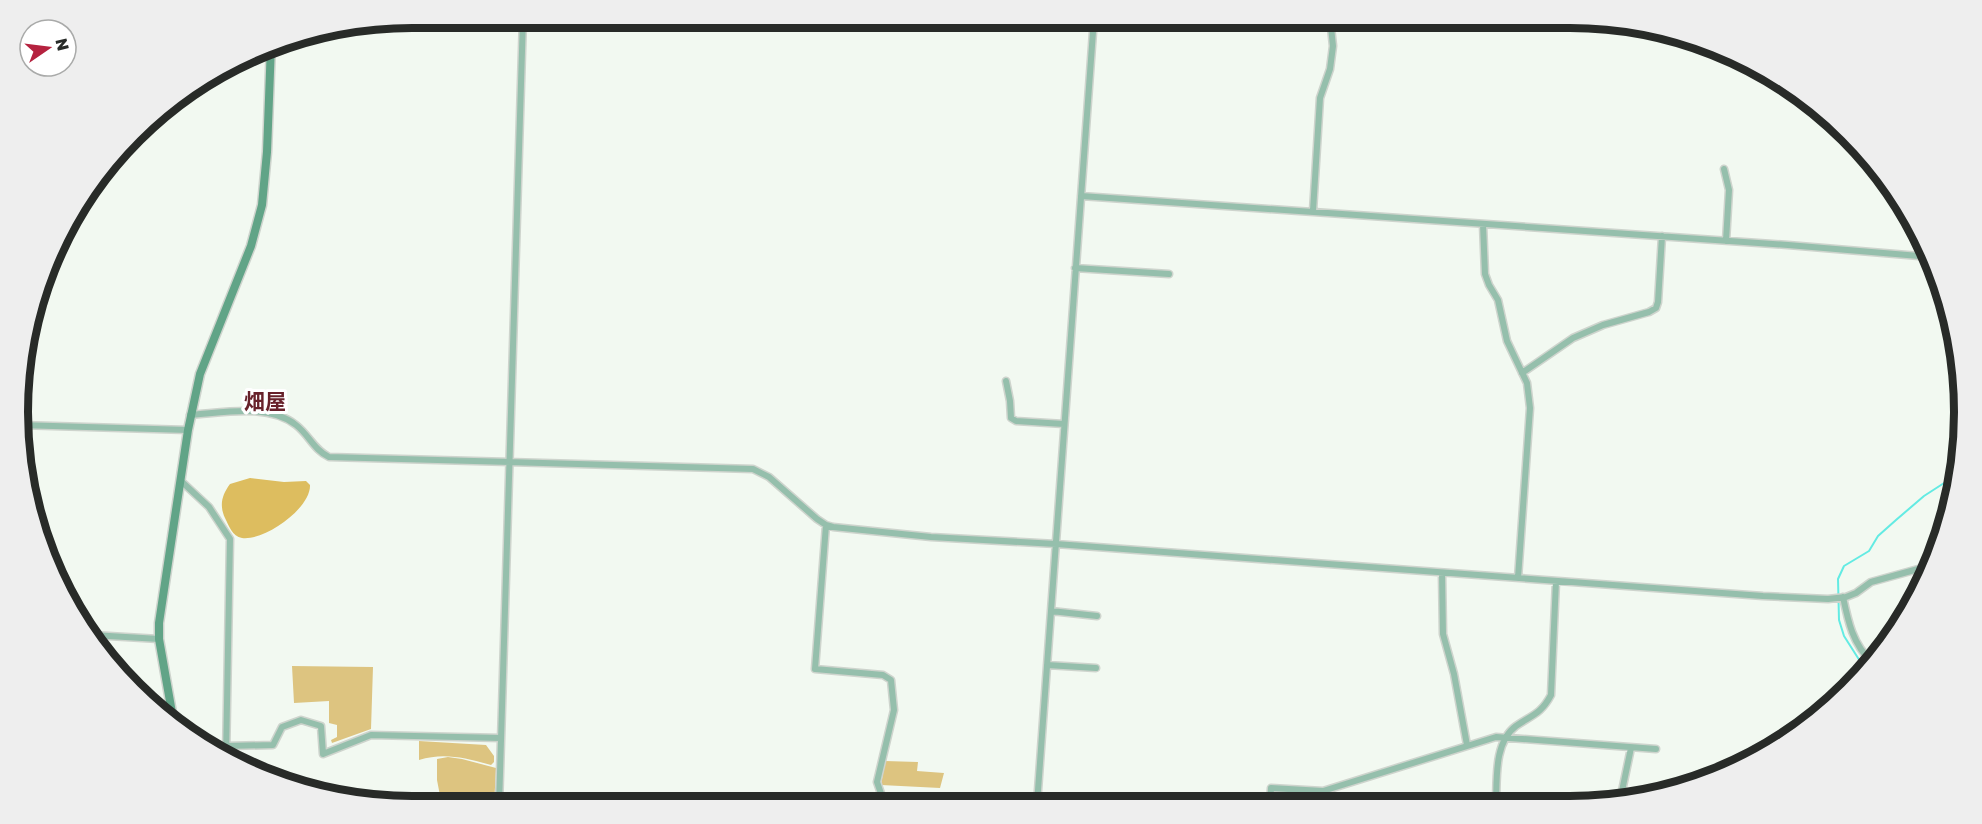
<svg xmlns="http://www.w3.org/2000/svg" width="1982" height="824" viewBox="0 0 1982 824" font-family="'Golos Text','Noto Sans JP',sans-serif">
	<rect width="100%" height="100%" fill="#f2f9f1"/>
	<!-- green -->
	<path fill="#ddc480" d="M292,666L373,667L371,729L332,743L331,740L337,737V725L329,723V701L294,703Z
		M419,741L486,745L494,756V762L491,765C466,758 444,752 419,760Z
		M448,757L462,759L496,768L494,806H442L437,780V759Z
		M885,761L918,762L917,771L944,773L940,788L881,785Z"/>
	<!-- forest -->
	<path fill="#ddbd5f" d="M250,478L284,482L306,481L310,485C311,508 265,541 242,538C232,536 229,526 225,518C219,505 222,495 230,484Z"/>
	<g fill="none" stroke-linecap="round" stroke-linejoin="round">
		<!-- stream -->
		<path stroke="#63ebe3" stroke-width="2" d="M1865,669L1844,636L1839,620L1838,579L1844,566L1869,551L1878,536L1896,520L1924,496L1958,474"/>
		<defs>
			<path id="street" d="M1724,169L1729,190L1726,241
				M1081,196L1788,245L1931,257
				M1313,211L1320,98L1330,69L1333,46L1330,18
				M1483,224L1485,274L1489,285L1498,300L1507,341L1527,383L1530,408L1518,578
				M1075,268L1169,274
				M1522,373L1573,338L1603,325L1649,312L1656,308L1658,302L1662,236
				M1006,381L1010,401L1011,418L1016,421L1064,424
				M190,415C223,413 268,403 296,425C309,435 314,450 329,457L753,469L769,477L817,519L826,525L833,527L931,537L1056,544L1763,596L1828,599L1846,597L1856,593L1871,582L1929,566
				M19,425L188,430
				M181,481L209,507L230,539L226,758
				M826,525L815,669L883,675L891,680L894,710L877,782L885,805
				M1442,573L1443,634L1454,674L1467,745
				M1843,597C1848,621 1853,645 1872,662
				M1051,611L1097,616
				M92,635L159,639
				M1047,665L1096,668
				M226,746L273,745L282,727L301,720L321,726L323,754L371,735L501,738
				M1496,803C1497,779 1494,742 1516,726C1532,715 1541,714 1551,695L1556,581
				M1618,803L1622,791L1631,748
				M1037,804L1094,18
				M1270,804L1271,788L1323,791L1496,737L1656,749
				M499,806L523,18"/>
			<path id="secondary" d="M174,724L159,639V623L188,430L200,374L251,246L262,205L267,152L271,45"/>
		</defs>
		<!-- street casing -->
		<use href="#street" stroke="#ced4cd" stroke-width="9"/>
		<!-- secondary casing -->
		<use href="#secondary" stroke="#ced4cd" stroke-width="11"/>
		<!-- street -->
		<use href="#street" stroke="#95bfac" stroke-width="6"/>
		<!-- secondary -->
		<use href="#secondary" stroke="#61a487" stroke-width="8"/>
	</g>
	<g text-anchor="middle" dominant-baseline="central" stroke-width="6" stroke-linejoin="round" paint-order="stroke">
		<!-- quarter labels -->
		<g font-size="21" font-weight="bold" fill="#67212a" stroke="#fff">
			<text x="265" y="401">畑屋</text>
		</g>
	</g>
	<!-- crop -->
	<path d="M0 0H1982V824H0ZM412 28H1570A384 384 0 0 1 1954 412V412A384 384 0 0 1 1570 796H412A384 384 0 0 1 28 412V412A384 384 0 0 1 412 28Z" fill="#eee" fill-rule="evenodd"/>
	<path fill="none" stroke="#282b28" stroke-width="8" d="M412 28H1570A384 384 0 0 1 1954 412V412A384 384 0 0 1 1570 796H412A384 384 0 0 1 28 412V412A384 384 0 0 1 412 28Z"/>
	<!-- north arrow -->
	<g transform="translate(48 48) rotate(76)"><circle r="28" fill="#ffffff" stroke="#a9aaa9" stroke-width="1.5"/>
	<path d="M0-4.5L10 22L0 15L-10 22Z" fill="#b5223f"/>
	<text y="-9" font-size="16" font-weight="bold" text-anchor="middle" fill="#282b28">N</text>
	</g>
</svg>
